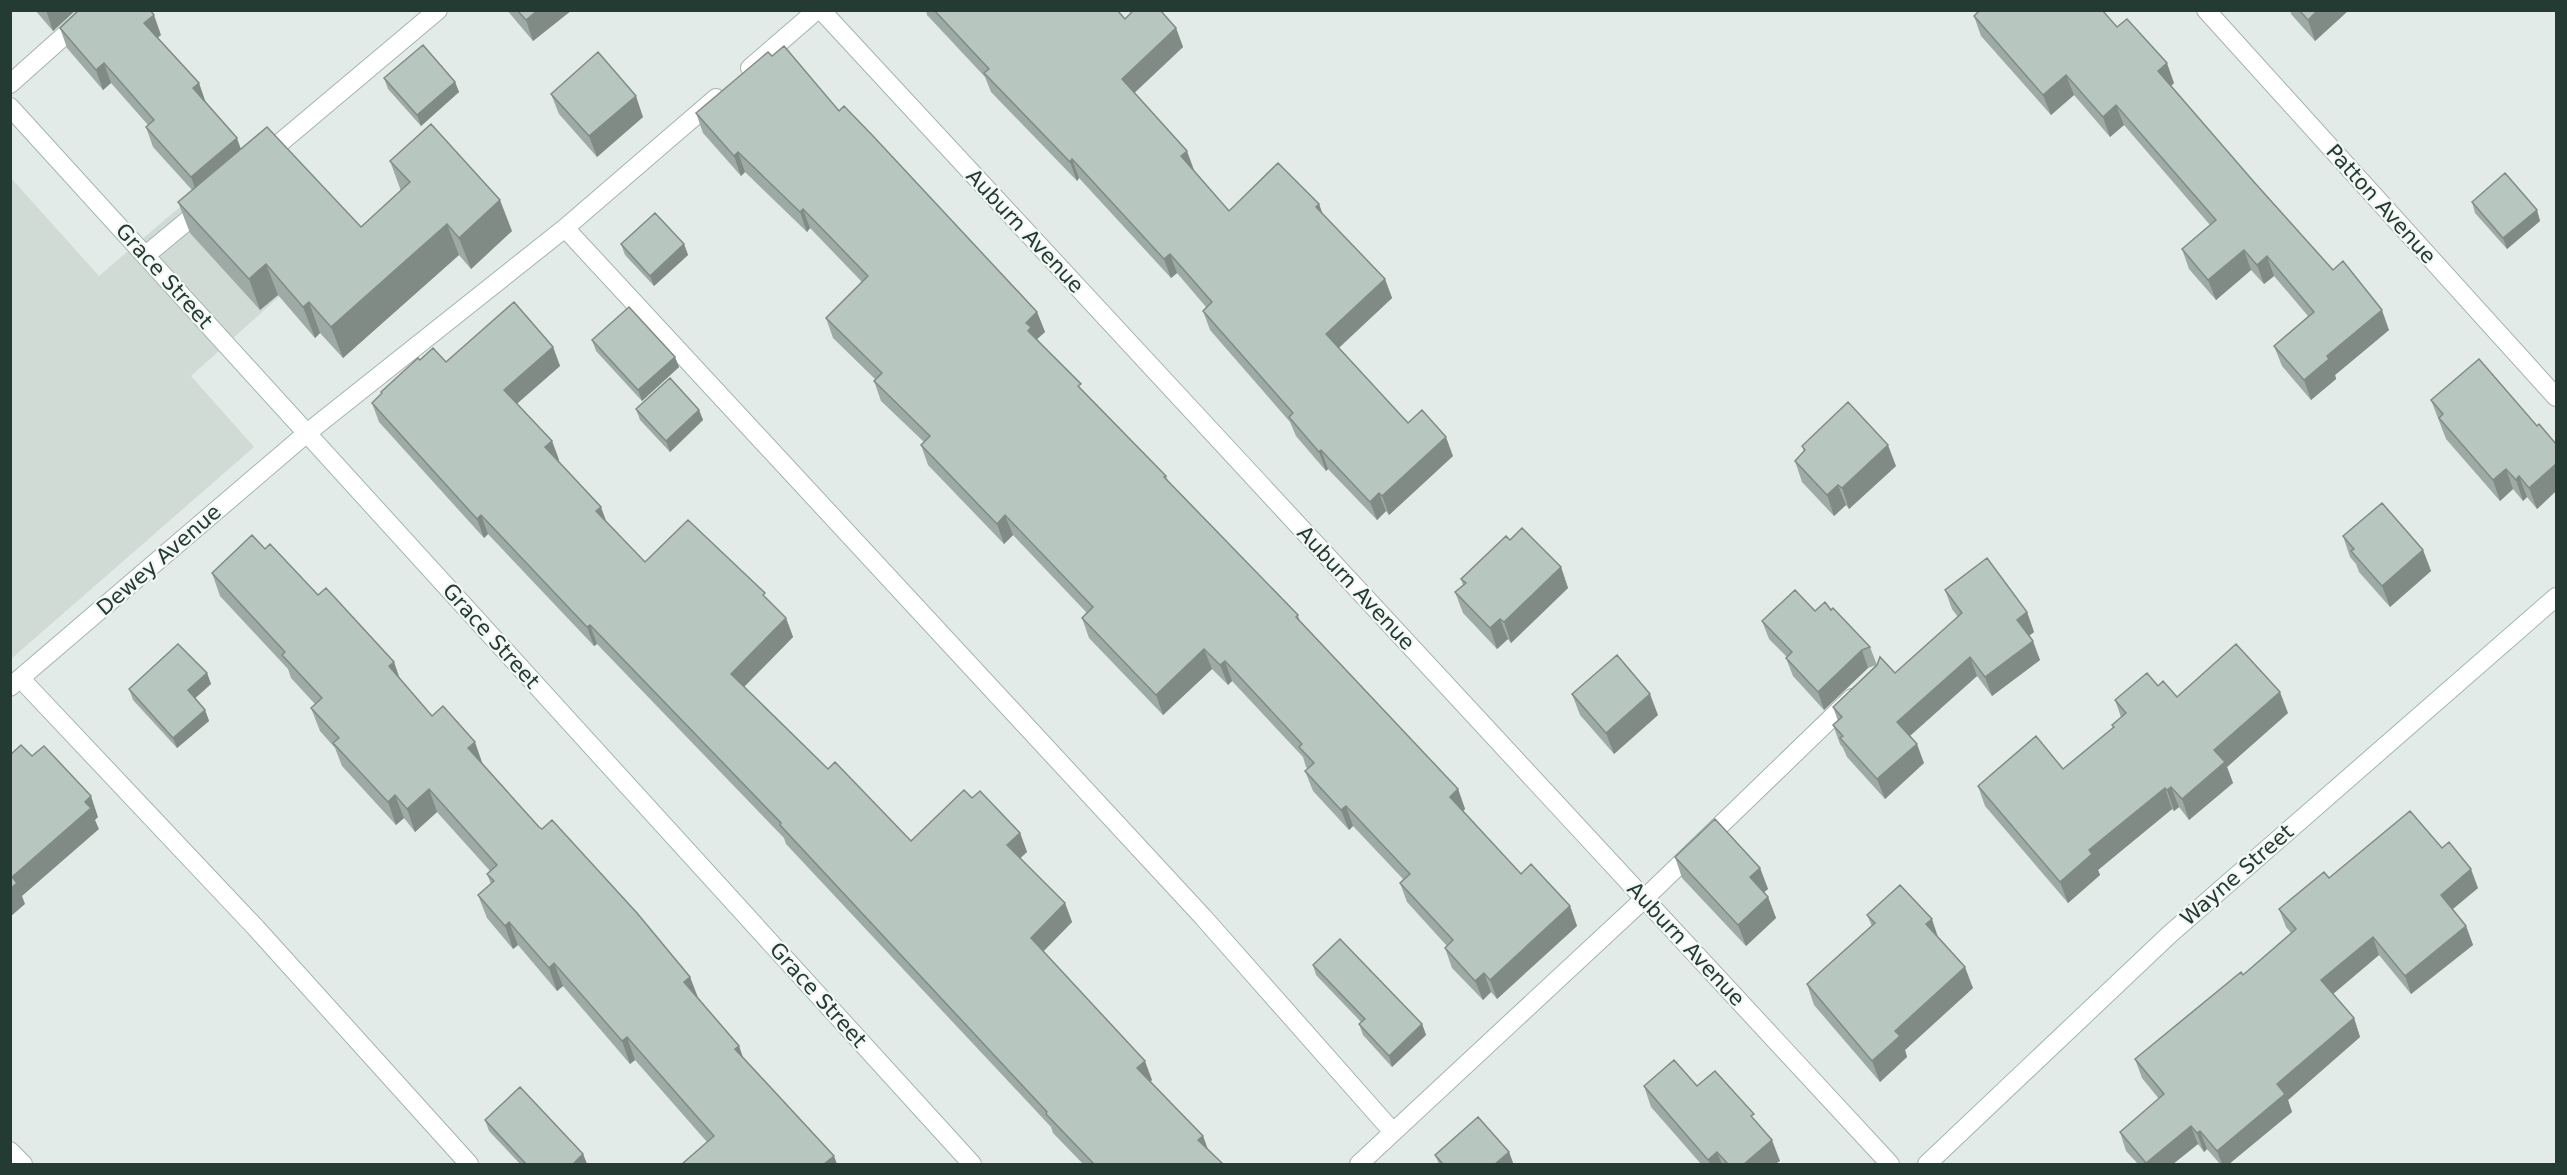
<svg xmlns="http://www.w3.org/2000/svg" width="2567" height="1175" viewBox="0 0 2567 1175" font-family="'DejaVu Sans',sans-serif">
	<rect width="100%" height="100%" fill="#e2ebe7"/>
	<!-- built -->
	<path fill="#d1dbd6" d="M263,136L350,233L191,376L254,447L11,659L10,177L99,276Z"/>
	<g fill="none" stroke-linecap="round" stroke-linejoin="round">
		<defs>
			<path id="lane" d="M750,68L817,10
				M10,84L93,10
				M565,228L1203,917L1393,1132
				M307,433L565,228L716,98
				M21,679L256,928L469,1164
				M10,1151L23,1164
				M1359,1164L1644,899L1852,698"/>
			<path id="street" d="M821,10L1890,1164
				M2206,10L2556,397
				M262,158L438,10
				M146,255L204,207
				M10,687L307,433"/>
			<path id="secondary" d="M10,107L972,1164
				M1927,1164L2170,934L2556,597"/>
		</defs>
		<!-- lane casing -->
		<use href="#lane" stroke="#a5b3ae" stroke-width="20"/>
		<!-- street casing -->
		<use href="#street" stroke="#a5b3ae" stroke-width="20"/>
		<!-- secondary casing -->
		<use href="#secondary" stroke="#a2b6ae" stroke-width="20"/>
		<!-- lane -->
		<use href="#lane" stroke="#fff" stroke-width="18"/>
		<!-- street -->
		<use href="#street" stroke="#fff" stroke-width="18"/>
		<!-- secondary -->
		<use href="#secondary" stroke="#fff" stroke-width="18"/>
	</g>
	<!-- wall -->
	<path fill="#9eaaa5" d="M35,10H76L53,31Z
		M507,10H572L533,41Z
		M926,10H1117L1125,19L1176,28L1183,47L1134,93L1194,170H1193L1229,211L1319,204L1322,213L1385,279L1392,298L1339,348L1408,423L1453,456L1389,515L1386,511L1377,520L1328,469L1326,471L1296,436L1290,422L1210,330L1203,311L1206,307L1177,273L1171,278L1079,178L1077,181L991,92L985,77L927,15Z
		M2290,10H2349L2315,41L2291,14Z
		M1974,16L2117,27L2174,83L2171,86L2254,182L2333,270L2389,330L2335,375L2336,379L2311,400L2282,366L2274,346L2308,316L2274,276L2264,284L2251,270L2216,300L2189,269L2182,249L2210,225L2124,125L2110,137L2074,95L2051,115L1981,36Z
		M60,28L161,35L157,38L199,83L205,102L241,149L361,227L401,191L390,161L512,231L471,269L459,255L343,358L320,333L315,338L278,295L260,310L190,233L178,202L192,190L153,147L146,127L148,125L111,83L103,90L67,48Z
		M772,56L839,111L1037,312L1045,332L1037,339L1083,391L1166,476L1168,481L1298,615L1300,621L1458,789L1465,809L1463,811L1521,874L1570,906L1577,926L1497,999L1491,992L1483,1000L1452,968L1445,948L1447,946L1407,902L1400,883L1403,879L1353,826L1349,830L1313,791L1305,771L1308,769L1306,767L1303,757L1232,681L1228,685L1212,669L1163,715L1089,638L1082,618L1087,613L1013,535L1004,544L928,465L921,445L924,442L881,401L874,381L876,380L833,338L826,318L862,282L810,228L807,232L745,172L741,176L703,133L696,113Z
		M384,78L455,82L459,92L421,126L388,89Z
		M551,94L643,117L597,157L559,114Z
		M2472,202L2537,210L2540,221L2507,249L2475,213Z
		M621,244H684L688,255L654,286L625,255Z
		M592,340L675,357L679,367L642,401L596,351Z
		M553,347L560,366L517,403L552,441L559,460L558,461L607,523L645,562L767,599L786,618L793,637L744,687L828,769L911,841L972,798L1020,833L1027,852L1020,858L1065,903L1072,922L1043,951L1152,1080L1150,1081L1203,1136L1208,1150L1223,1164H1083L1053,1133L1051,1127L786,844L784,838L597,644L594,646L488,534L484,538L379,422L372,403L381,394V392L420,360L446,362Z
		M2431,400L2537,426L2556,444V491L2537,509L2527,497L2523,501L2513,489L2500,501L2446,439Z
		M636,409L699,410L703,420L670,452L640,420Z
		M1802,446L1896,466L1849,509L1846,505L1834,516L1802,482L1795,461L1804,451Z
		M2343,536L2423,550L2431,571L2390,607L2359,572L2356,564L2350,557Z
		M1510,540L1561,567L1568,588L1511,643L1508,639L1497,649L1463,613L1455,592L1463,585L1461,579Z
		M265,549L318,595L394,662L399,679L432,716L483,764L539,827L690,977L698,999L739,1046L743,1058L834,1156L707,1142L635,1060L630,1064L563,986L557,991L518,945L513,949L487,918L478,895L491,884L487,874L490,871L437,812L415,832L404,818L396,825L342,766L335,748L320,731L311,708L315,704L291,678L288,669L220,596L212,573Z
		M1945,590L2027,612L2034,632L2029,636L2040,660L1992,696L1977,676L1910,736L1924,763L1885,799L1847,757L1843,748L1840,744L1833,725L1838,721L1833,707L1876,665L1868,668L1824,710L1793,676L1786,658L1787,657L1769,639L1762,621L1815,611L1831,610L1870,647L1877,665L1895,673L1958,617L1952,609Z
		M207,673L211,684L195,698L205,710L209,721L177,748L133,700L129,689Z
		M2158,686L2177,697L2288,713L2227,767L2233,783L2189,820L2179,807L2174,811L2172,809L2098,870L2100,875L2068,903L1985,806L1978,786L2063,769L2113,728L2112,725L2121,717L2115,700Z
		M1572,694L1658,715L1614,754L1580,715Z
		M2442,848L2478,888L2452,909L2466,926L2473,945L2411,994L2379,955L2333,994L2354,1018L2360,1037L2288,1100L2292,1112L2229,1164H2220L2207,1149L2204,1152L2198,1144L2173,1164H2138L2126,1151L2120,1132L2159,1099L2142,1078L2135,1059L2243,975L2291,933L2286,927L2279,909L2329,878Z
		M1675,857L1760,868L1768,889L1764,892L1768,897L1776,918L1746,946L1682,878Z
		M1867,915L1938,937L1973,988L1905,1050L1907,1057L1880,1082L1814,1005L1807,984L1872,926Z
		M1313,965L1422,1024L1426,1035L1392,1067L1363,1035L1359,1024L1361,1022L1316,975Z
		M1644,1086H1697L1757,1122L1780,1161L1775,1164H1701L1651,1107Z
		M485,1120L583,1154L587,1164H520L489,1131Z
		M1509,1152L1513,1163L1512,1164H1439L1435,1155Z"/>
	<!-- shaded-wall -->
	<path fill="#818b86" d="M46,10H76L53,31Z
		M538,10H572L533,41L526,20Z
		M2318,10H2349L2315,41L2308,20Z
		M154,15L161,35L151,43L144,23Z
		M1176,28L1183,47L1129,98L1122,79Z
		M104,63L111,83L103,90L96,70Z
		M2167,63L2174,83L2165,91L2158,71Z
		M2066,75L2074,95L2051,115L2043,95Z
		M455,82L459,92L421,126L417,115Z
		M199,83L206,103L193,88Z
		M636,96L643,117L597,157L589,136Z
		M2116,105L2124,125L2110,137L2103,117Z
		M237,138L244,158L198,197L191,177Z
		M1187,151L1194,170L1188,175L1181,156Z
		M738,152L745,172L741,176L734,156Z
		M1072,159L1079,178L1077,181L1070,162Z
		M500,200L512,231L471,269L459,238Z
		M1319,204L1326,223L1316,207Z
		M803,209L810,228L807,232L800,212Z
		M2537,210L2540,221L2507,249L2503,238Z
		M447,224L459,255L343,358L331,327Z
		M684,244L688,255L654,286L650,276Z
		M2244,250L2251,270L2216,300L2208,280Z
		M1170,254L1177,273L1171,278L1164,259Z
		M2267,256L2274,276L2264,284L2257,265Z
		M266,264L278,295L260,310L249,279Z
		M1385,279L1392,298L1333,353L1326,334Z
		M309,302L320,333L315,338L303,307Z
		M2382,310L2389,330L2335,375L2336,379L2311,400L2304,380L2327,356Z
		M1037,312L1045,332L1036,340L1028,331L1026,323Z
		M553,347L560,366L511,409L504,390Z
		M675,357L679,367L642,401L638,390Z
		M699,410L703,420L670,452L666,441Z
		M1446,437L1453,456L1389,515L1382,496Z
		M552,441L559,460L552,466L545,447Z
		M1888,445L1896,466L1849,509L1842,488Z
		M1321,450L1328,469L1326,471L1319,452Z
		M2556,464V491L2537,509L2529,488Z
		M2506,469L2513,489L2500,501L2493,480Z
		M2519,476L2527,497L2523,501L2516,480Z
		M1838,485L1846,505L1834,516L1827,495Z
		M1379,493L1386,511L1377,520L1370,502Z
		M601,507L608,526L596,511Z
		M481,515L488,534L484,538L477,519Z
		M1005,515L1013,535L1004,544L997,524Z
		M2423,550L2431,571L2390,607L2382,586Z
		M1561,567L1568,588L1511,643L1504,622Z
		M2027,612L2034,632L2024,639L2017,620Z
		M786,618L793,637L738,693L731,674Z
		M1500,619L1508,639L1497,649L1490,628Z
		M590,625L597,644L594,646L587,627Z
		M2033,641L2040,660L1992,696L1985,677Z
		M1204,649L1212,669L1163,715L1156,695Z
		M1862,650L1868,668L1824,710L1818,692Z
		M1970,657L1977,676L1904,741L1897,722Z
		M1225,661L1232,681L1228,685L1220,665Z
		M394,662L402,685L389,666Z
		M207,673L211,684L192,701L188,690Z
		M2280,692L2288,713L2227,767L2233,783L2189,820L2182,799L2214,750Z
		M1650,694L1658,715L1614,754L1606,733Z
		M205,710L209,721L177,748L173,738Z
		M475,742L483,765L468,748Z
		M1917,744L1924,763L1885,799L1877,779Z
		M2171,787L2179,807L2174,811L2167,790Z
		M2165,788L2172,809L2098,870L2100,875L2068,903L2060,882L2089,850Z
		M429,789L437,812L415,832L407,809Z
		M1458,789L1465,809L1457,817L1450,797Z
		M395,795L404,818L396,825L388,802Z
		M91,796L98,817L95,820L99,829L22,896L25,904L10,917V889L12,877Z
		M1346,806L1353,826L1349,830L1341,810Z
		M1020,833L1027,852L1014,864L1007,845Z
		M1760,868L1768,889L1757,898L1750,877Z
		M2471,869L2478,888L2447,914L2441,895Z
		M1768,897L1776,918L1746,946L1738,925Z
		M1065,903L1072,922L1038,957L1031,938Z
		M1570,906L1577,926L1497,999L1490,980Z
		M1932,919L1939,940L1926,924Z
		M509,922L518,945L513,949L505,926Z
		M2466,926L2473,945L2411,994L2405,976Z
		M2373,937L2379,955L2327,999L2321,980Z
		M554,963L563,986L557,991L549,968Z
		M1965,967L1973,988L1905,1050L1907,1057L1880,1082L1872,1061L1895,1031Z
		M1484,973L1491,992L1483,1000L1475,981Z
		M690,977L699,1000L684,982Z
		M2354,1018L2360,1037L2288,1100L2292,1112L2229,1164H2222L2217,1151L2277,1084Z
		M1422,1024L1426,1035L1392,1067L1389,1056Z
		M627,1037L635,1060L630,1064L622,1041Z
		M739,1046L747,1069L735,1049Z
		M1145,1061L1152,1080L1144,1087L1137,1068Z
		M2191,1126L2198,1144L2173,1164H2147L2146,1163Z
		M2200,1131L2207,1149L2204,1152L2197,1133Z
		M1203,1136L1210,1155L1198,1140Z
		M1772,1140L1780,1161L1775,1164H1744Z
		M1509,1152L1513,1163L1512,1164H1495Z
		M1717,1152L1722,1164H1710L1708,1160Z
		M583,1154L587,1164H573Z
		M834,1156L837,1164H824Z"/>
	<!-- building -->
	<path fill="#b8c6c0" stroke="#818b86" stroke-width="1.5" d="M79,10H150L154,15L144,23L199,83L193,88L237,138L191,177L146,127L154,120L104,63L96,70L60,28Z
		M517,10H538L526,20Z
		M934,10H1117L1125,19L1134,10H1160L1176,28L1122,79L1187,151L1181,156L1229,211L1278,163L1319,204L1316,207L1385,279L1326,334L1408,423L1422,410L1446,437L1382,496L1379,493L1370,502L1321,450L1319,452L1289,417L1293,413L1203,311L1212,302L1170,254L1164,259L1072,159L1070,162L984,73L989,69Z
		M1980,10H2102L2117,27L2127,19L2167,63L2158,71L2254,182L2333,270L2343,261L2382,310L2327,356L2329,359L2304,380L2274,346L2314,312L2267,256L2257,265L2244,250L2208,280L2182,249L2216,220L2116,105L2103,117L2066,75L2043,95L1974,16Z
		M2299,10H2318L2308,20Z
		M423,45L455,82L417,115L384,78Z
		M784,46L839,111L844,106L873,136L1037,312L1026,323L1031,327L1028,331L1081,384L1078,386L1166,476L1164,477L1298,615L1296,617L1458,789L1450,797L1521,874L1531,864L1570,906L1490,980L1484,973L1475,981L1445,948L1453,940L1400,883L1410,874L1346,806L1341,810L1305,771L1314,763L1299,747L1302,744L1225,661L1220,665L1204,649L1156,695L1082,618L1093,607L1005,515L997,524L921,445L930,436L874,381L882,373L826,318L868,276L803,209L800,212L738,152L734,156L696,113L768,52L772,56Z
		M598,52L636,96L589,136L551,94Z
		M431,124L500,200L459,238L447,224L331,327L309,302L303,307L266,264L249,279L178,202L267,127L361,227L410,182L390,161Z
		M2505,173L2537,210L2503,238L2472,202Z
		M655,213L684,244L650,276L621,244Z
		M514,302L553,347L504,390L552,441L545,447L601,507L596,511L645,562L688,520L765,593L763,595L786,618L731,674L828,769L835,762L911,841L964,790L972,798L980,791L1020,833L1007,845L1065,903L1031,938L1145,1061L1137,1068L1203,1136L1198,1140L1223,1164H1094L1046,1114L1047,1112L780,825L781,823L590,625L587,627L481,515L477,519L372,403L382,393L381,392L418,358L420,360L433,348L446,362Z
		M629,307L675,357L638,390L592,340Z
		M2479,359L2537,426L2539,424L2556,444V464L2529,488L2519,476L2516,480L2506,469L2493,480L2439,418L2443,414L2431,400Z
		M670,378L699,410L666,441L636,409Z
		M1848,402L1888,445L1842,488L1838,485L1827,495L1795,461L1805,450L1802,446Z
		M2382,503L2423,550L2382,586L2351,551L2354,549L2343,536Z
		M1522,528L1561,567L1504,622L1500,619L1490,628L1455,592L1466,583L1461,579L1506,536L1510,540Z
		M252,535L265,549L270,544L318,595L326,588L394,662L389,666L432,716L443,706L475,742L468,748L539,827L542,829L552,820L637,913L690,977L684,982L739,1046L735,1049L834,1156L824,1164H682L714,1136L627,1037L622,1041L554,963L549,968L509,922L505,926L478,895L494,881L487,874L497,865L429,789L407,809L395,795L388,802L333,743L339,738L311,708L322,698L282,655L285,652L212,573Z
		M1987,558L2027,612L2017,620L2033,641L1985,677L1970,657L1897,722L1917,744L1877,779L1840,738L1843,736L1833,725L1842,717L1833,707L1877,665L1880,657L1895,673L1962,613L1945,590Z
		M1795,590L1815,611L1825,602L1831,610L1833,608L1870,647L1862,650L1818,692L1786,658L1792,652L1762,621Z
		M178,644L207,673L188,690L205,710L173,738L129,689Z
		M2236,644L2280,692L2214,750L2225,762L2182,799L2171,787L2167,790L2165,788L2089,850L2092,854L2060,882L1978,786L2036,736L2063,769L2114,727L2112,725L2126,713L2115,700L2147,673L2158,686L2163,681L2177,697Z
		M1617,655L1650,694L1606,733L1572,694Z
		M21,745L32,756L44,746L91,796L85,802L91,808L12,877L17,883L10,889V755Z
		M2410,811L2442,848L2449,842L2471,869L2441,895L2466,926L2405,976L2373,937L2321,980L2354,1018L2277,1084L2285,1094L2217,1151L2200,1131L2197,1133L2191,1126L2146,1163L2120,1132L2164,1094L2135,1059L2241,972L2243,975L2296,929L2279,909L2324,872L2329,878Z
		M1715,819L1760,868L1750,877L1768,897L1738,925L1675,857Z
		M1900,885L1932,919L1926,924L1965,967L1895,1031L1900,1036L1872,1061L1807,984L1875,923L1867,915Z
		M1340,939L1422,1024L1389,1056L1359,1024L1365,1019L1313,965Z
		M1674,1060L1697,1086L1715,1071L1754,1114L1751,1116L1772,1140L1744,1164H1728L1717,1152L1708,1160L1644,1086Z
		M520,1087L583,1154L573,1164H526L485,1120Z
		M1478,1117L1509,1152L1495,1164H1443L1435,1155Z"/>
	<g text-anchor="middle" dominant-baseline="central" stroke-width="4.5" stroke-linejoin="round" paint-order="stroke">
		<!-- street labels -->
		<g font-size="21" fill="#243b34" stroke="#f3f8f5">
			<text transform="translate(2381 204) rotate(48)">Patton Avenue</text>
			<text transform="translate(1025 231) rotate(47)">Auburn Avenue</text>
			<text transform="translate(164 276) rotate(48)">Grace Street</text>
			<text transform="translate(159 560) rotate(-41)">Dewey Avenue</text>
			<text transform="translate(1356 588) rotate(47)">Auburn Avenue</text>
			<text transform="translate(491 636) rotate(48)">Grace Street</text>
			<text transform="translate(2237 875) rotate(-41)">Wayne Street</text>
			<text transform="translate(1686 944) rotate(47)">Auburn Avenue</text>
			<text transform="translate(818 995) rotate(48)">Grace Street</text>
		</g>
	</g>
	<!-- border -->
	<rect width="2567" height="1175" fill="none" stroke="#243b34" stroke-width="24"/>
</svg>
